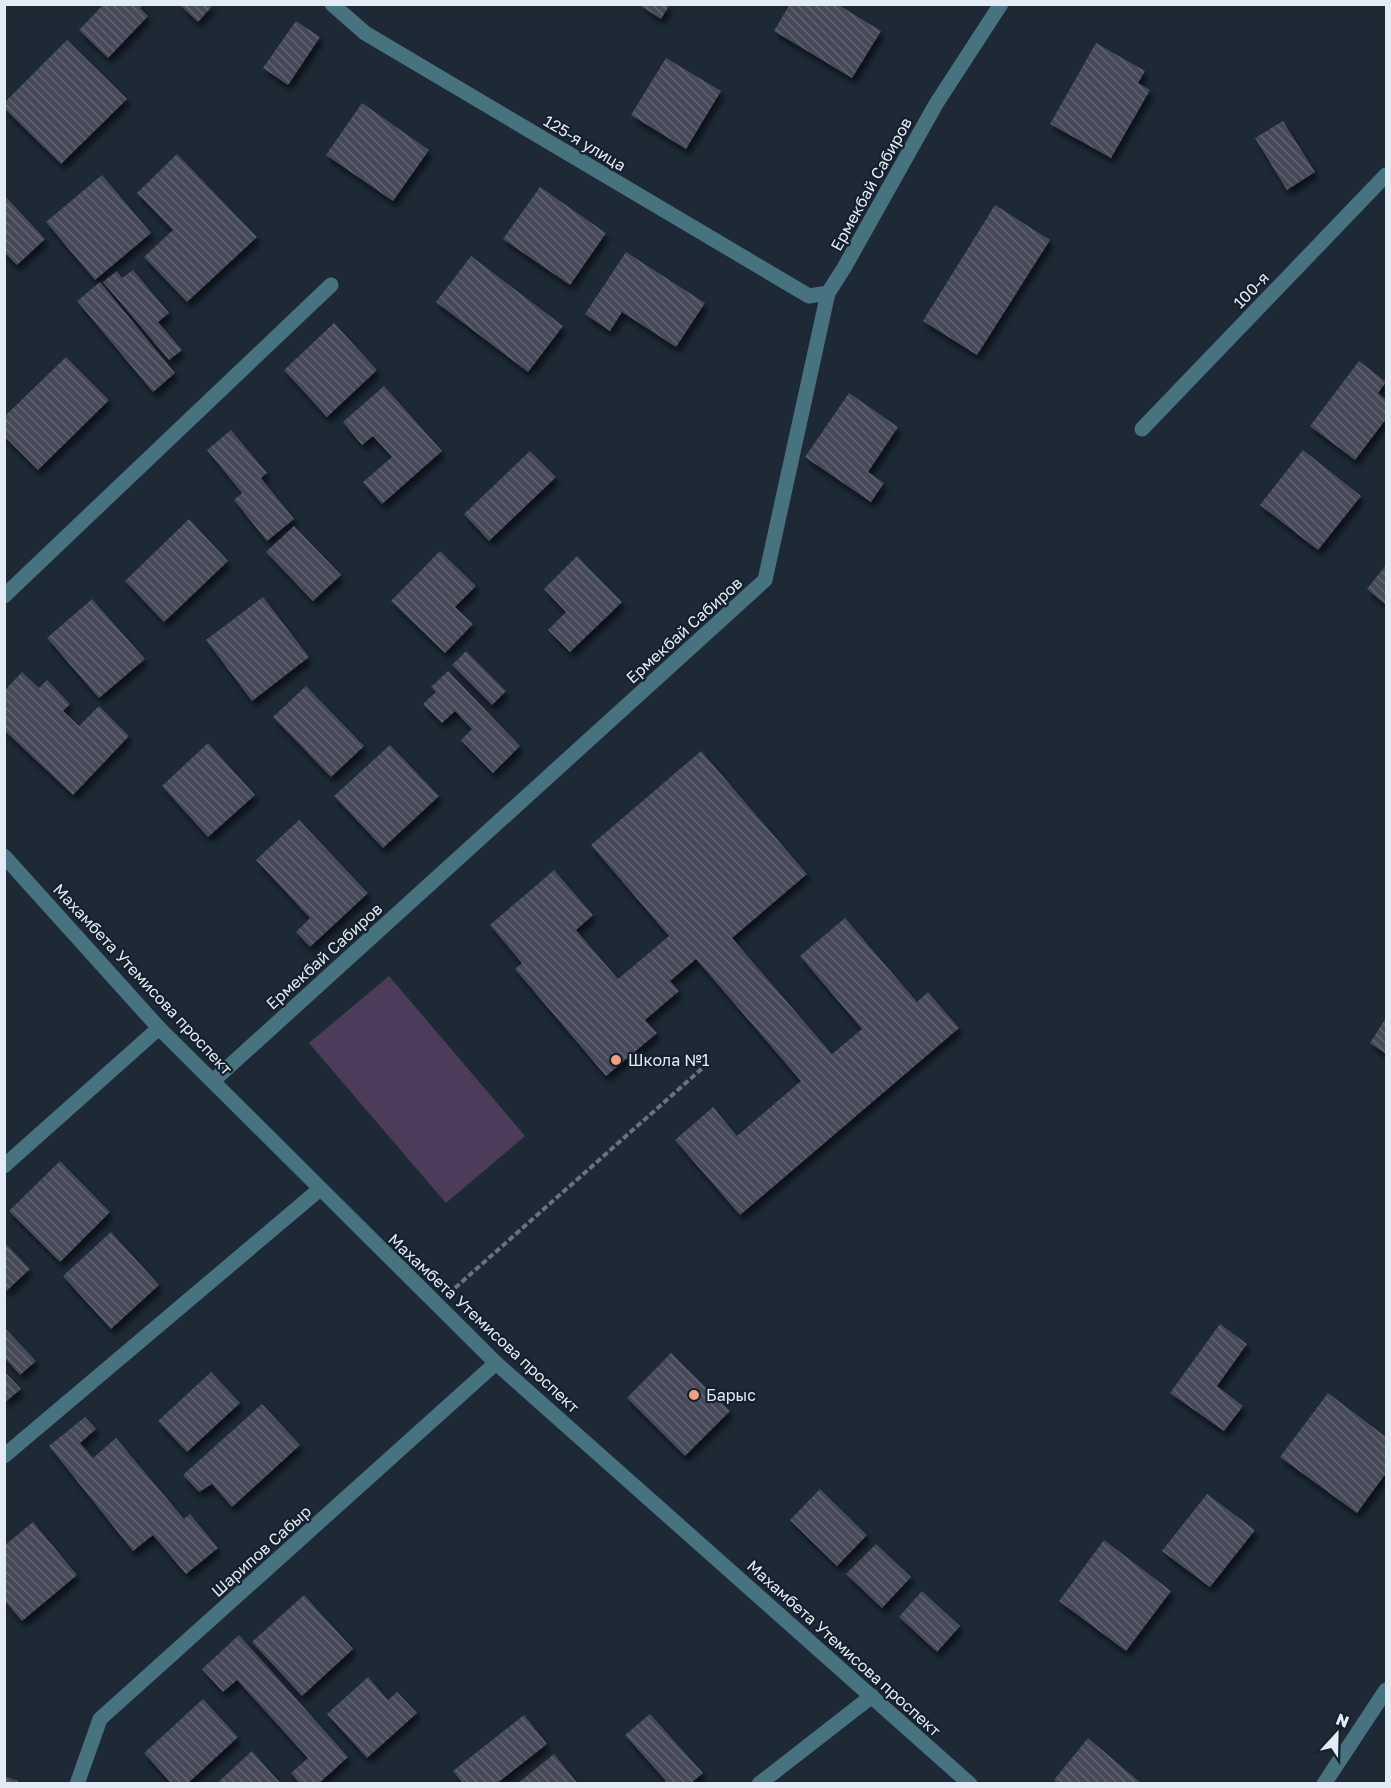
<svg xmlns="http://www.w3.org/2000/svg" width="1391" height="1788" viewBox="0 0 1391 1788" font-family="'Golos Text',sans-serif">
	<defs>
		<pattern id="building-back-hatch" width="6" height="6" patternUnits="userSpaceOnUse" patternTransform="scale(1.5)"><rect width="6" height="6" fill="#464859"/><path d="M-1 5l2 2M0 0l6 6M5-1l2 2" fill="none" stroke="#616371"/></pattern>
		<filter id="shadow"><feDropShadow dx="3.5" dy="6" stdDeviation="3" flood-color="#0009"/></filter>
	</defs>
	<rect width="100%" height="100%" fill="#1d2a36"/>
	<!-- garden -->
	<path fill="#4d3c59" d="M389,976L525,1136L446,1203L309,1043Z"/>
	<!-- building -->
	<path fill="url(#building-back-hatch)" filter="url(#shadow)" d="M104,4H144L140,8L148,16L108,58L79,30Z
		M179,4H214L198,22Z
		M638,4H670L661,19Z
		M790,4H837L881,31L852,78L774,31Z
		M296,21L320,37L288,85L263,68Z
		M67,40L127,99L61,164L4,108V103Z
		M1096,43L1145,71L1138,83L1150,90L1111,158L1050,124Z
		M666,58L721,91L686,149L631,115Z
		M362,103L429,150L393,201L326,155Z
		M1283,121L1315,172L1287,190L1255,138Z
		M177,154L257,237L187,302L144,257L173,230L137,193Z
		M102,175L151,233L95,280L46,222Z
		M540,187L606,233L570,285L503,239Z
		M4,195L45,239L17,265L4,252Z
		M995,205L1050,240L977,355L923,321Z
		M626,252L705,303L676,347L622,312L610,331L585,314Z
		M471,256L563,326L528,372L436,302Z
		M133,270L169,313L158,322L182,350L169,360L103,282L117,271L122,278Z
		M100,282L175,373L153,392L77,301Z
		M334,323L377,370L327,417L284,370Z
		M66,357L109,400L38,470L4,436V417Z
		M1359,361L1386,382L1378,393L1386,400V419L1355,460L1310,426Z
		M384,386L442,451L382,504L363,482L392,457L373,436L362,445L343,422Z
		M849,393L898,427L868,472L884,483L871,502L805,457Z
		M231,430L267,473L261,478L294,519L267,541L234,500L242,493L207,450Z
		M1303,450L1361,496L1318,550L1260,505Z
		M530,451L556,477L489,541L464,514Z
		M189,519L228,561L164,622L125,581Z
		M294,526L341,575L313,601L266,552Z
		M440,551L476,586L455,607L473,624L445,653L391,601Z
		M577,556L622,602L570,652L548,630L566,612L544,589Z
		M1386,565V605L1367,589Z
		M263,597L309,657L252,701L206,640Z
		M92,599L145,659L99,698L47,638Z
		M466,651L506,691L492,705L452,665Z
		M448,671L520,746L493,773L461,740L472,729L455,711L442,723L423,704L436,692L431,687Z
		M22,672L39,688L47,680L70,704L63,711L79,726L99,706L129,736L73,795L5,731V690Z
		M306,686L364,746L331,777L273,717Z
		M208,743L255,795L208,837L162,786Z
		M390,745L439,796L383,848L334,796Z
		M701,751L807,874L732,938L832,1054L862,1029L800,956L845,918L917,1002L928,992L959,1028L740,1215L675,1140L713,1107L737,1136L801,1081L696,959L670,981L679,991L645,1020L657,1033L606,1076L515,969L522,963L490,925L554,870L593,915L576,930L618,979L669,936L591,845Z
		M299,820L368,893L310,947L296,932L310,918L256,860Z
		M1386,1018V1054L1370,1043Z
		M60,1161L110,1212L60,1262L9,1211Z
		M111,1232L159,1285L111,1329L63,1276Z
		M4,1242L30,1269L4,1293Z
		M1220,1324L1247,1344L1217,1386L1243,1406L1224,1431L1170,1393Z
		M4,1327L36,1361L20,1375L4,1357Z
		M671,1353L730,1411L685,1456L627,1398Z
		M4,1371L21,1389L4,1403Z
		M211,1372L240,1403L187,1452L158,1421Z
		M1328,1393L1386,1437V1473L1357,1513L1280,1457Z
		M262,1404L300,1445L232,1507L212,1484L199,1492L183,1475Z
		M85,1417L96,1429L80,1443L93,1458L116,1438L184,1519L190,1514L218,1548L186,1574L153,1535L133,1551L49,1446Z
		M820,1489L867,1535L837,1566L790,1520Z
		M1207,1494L1255,1530L1210,1587L1162,1551Z
		M33,1522L77,1575L22,1621L4,1600V1546Z
		M1104,1540L1171,1591L1126,1651L1059,1601Z
		M876,1544L911,1577L882,1608L846,1574Z
		M922,1591L960,1626L937,1652L899,1617Z
		M304,1595L353,1649L302,1696L252,1642Z
		M239,1635L348,1757L318,1784H300L291,1773L308,1758L237,1680L223,1692L202,1669Z
		M368,1677L388,1700L397,1692L417,1713L367,1758L327,1714Z
		M203,1699L238,1737L187,1784H172L144,1753Z
		M650,1714L703,1773L690,1784H662L666,1781L625,1735Z
		M524,1715L547,1744L496,1784H463L453,1771Z
		M1088,1738L1142,1784H1059L1054,1780Z
		M252,1751L281,1784H216Z
		M554,1754L578,1784H517Z
		M4,1776L18,1781L17,1784H4Z"/>
	<g fill="none" stroke-linecap="round" stroke-linejoin="round">
		<!-- path -->
		<path stroke="#68737e" stroke-width="4" stroke-dasharray="6 3" stroke-linecap="butt" d="M455,1288L706,1065"/>
		<!-- service -->
		<path stroke="#477380" stroke-width="15" d="M4,1456L320,1189"/>
		<!-- minor -->
		<path stroke="#477380" stroke-width="15" d="M332,4L365,33L809,296L828,293
			M1142,429L1386,175
			M4,596L331,285
			M213,1081L765,580L828,293L844,268L936,104L1001,4
			M4,1166L159,1028
			M77,1784L100,1719L496,1363
			M759,1784L872,1696
			M1324,1784L1386,1690"/>
		<!-- tertiary -->
		<path stroke="#477380" stroke-width="15" d="M4,856L159,1028L496,1363L970,1784"/>
	</g>
	<!-- markers -->
	<g fill="#f2a080" stroke="#14202c" stroke-width="2">
		<circle cx="616" cy="1060" r="6"/>
		<circle cx="694" cy="1395" r="6"/>
	</g>
	<g text-anchor="middle" dominant-baseline="central" stroke-width="4.5" stroke-linejoin="round" paint-order="stroke">
		<!-- street labels -->
		<g font-size="16" fill="#e3ebf4" stroke="#14202c">
			<text transform="translate(585 143) rotate(31)">125-я улица</text>
			<text transform="translate(871 184) rotate(-61)">Ермекбай Сабиров</text>
			<text transform="translate(1251 290) rotate(-46)">100-я</text>
			<text transform="translate(684 630) rotate(-42)">Ермекбай Сабиров</text>
			<text transform="translate(324 956) rotate(-42)">Ермекбай Сабиров</text>
			<text transform="translate(143 979) rotate(47)">Махамбета Утемисова проспект</text>
			<text transform="translate(484 1323) rotate(43)">Махамбета Утемисова проспект</text>
			<text transform="translate(261 1551) rotate(-42)">Шарипов Сабыр</text>
			<text transform="translate(844 1648) rotate(42)">Махамбета Утемисова проспект</text>
		</g>
		<!-- poi labels -->
		<g font-size="16" fill="#e3ebf4" stroke="#14202c" text-anchor="start">
			<text x="628" y="1060">Школа №1</text>
			<text x="706" y="1395">Барыс</text>
		</g>
	</g>
	<!-- border -->
	<rect width="1391" height="1788" fill="none" stroke="#e3ebf4" stroke-width="12"/>
	<!-- north arrow -->
	<g transform="translate(1337 1734) rotate(22)" stroke="#14202c" stroke-width="4.5" paint-order="stroke">
	<path d="M0-4.5L10 22L0 15L-10 22Z" fill="#e3ebf4"/>
	<text y="-9" font-size="16" font-weight="bold" text-anchor="middle" fill="#e3ebf4">N</text>
	</g>
</svg>
